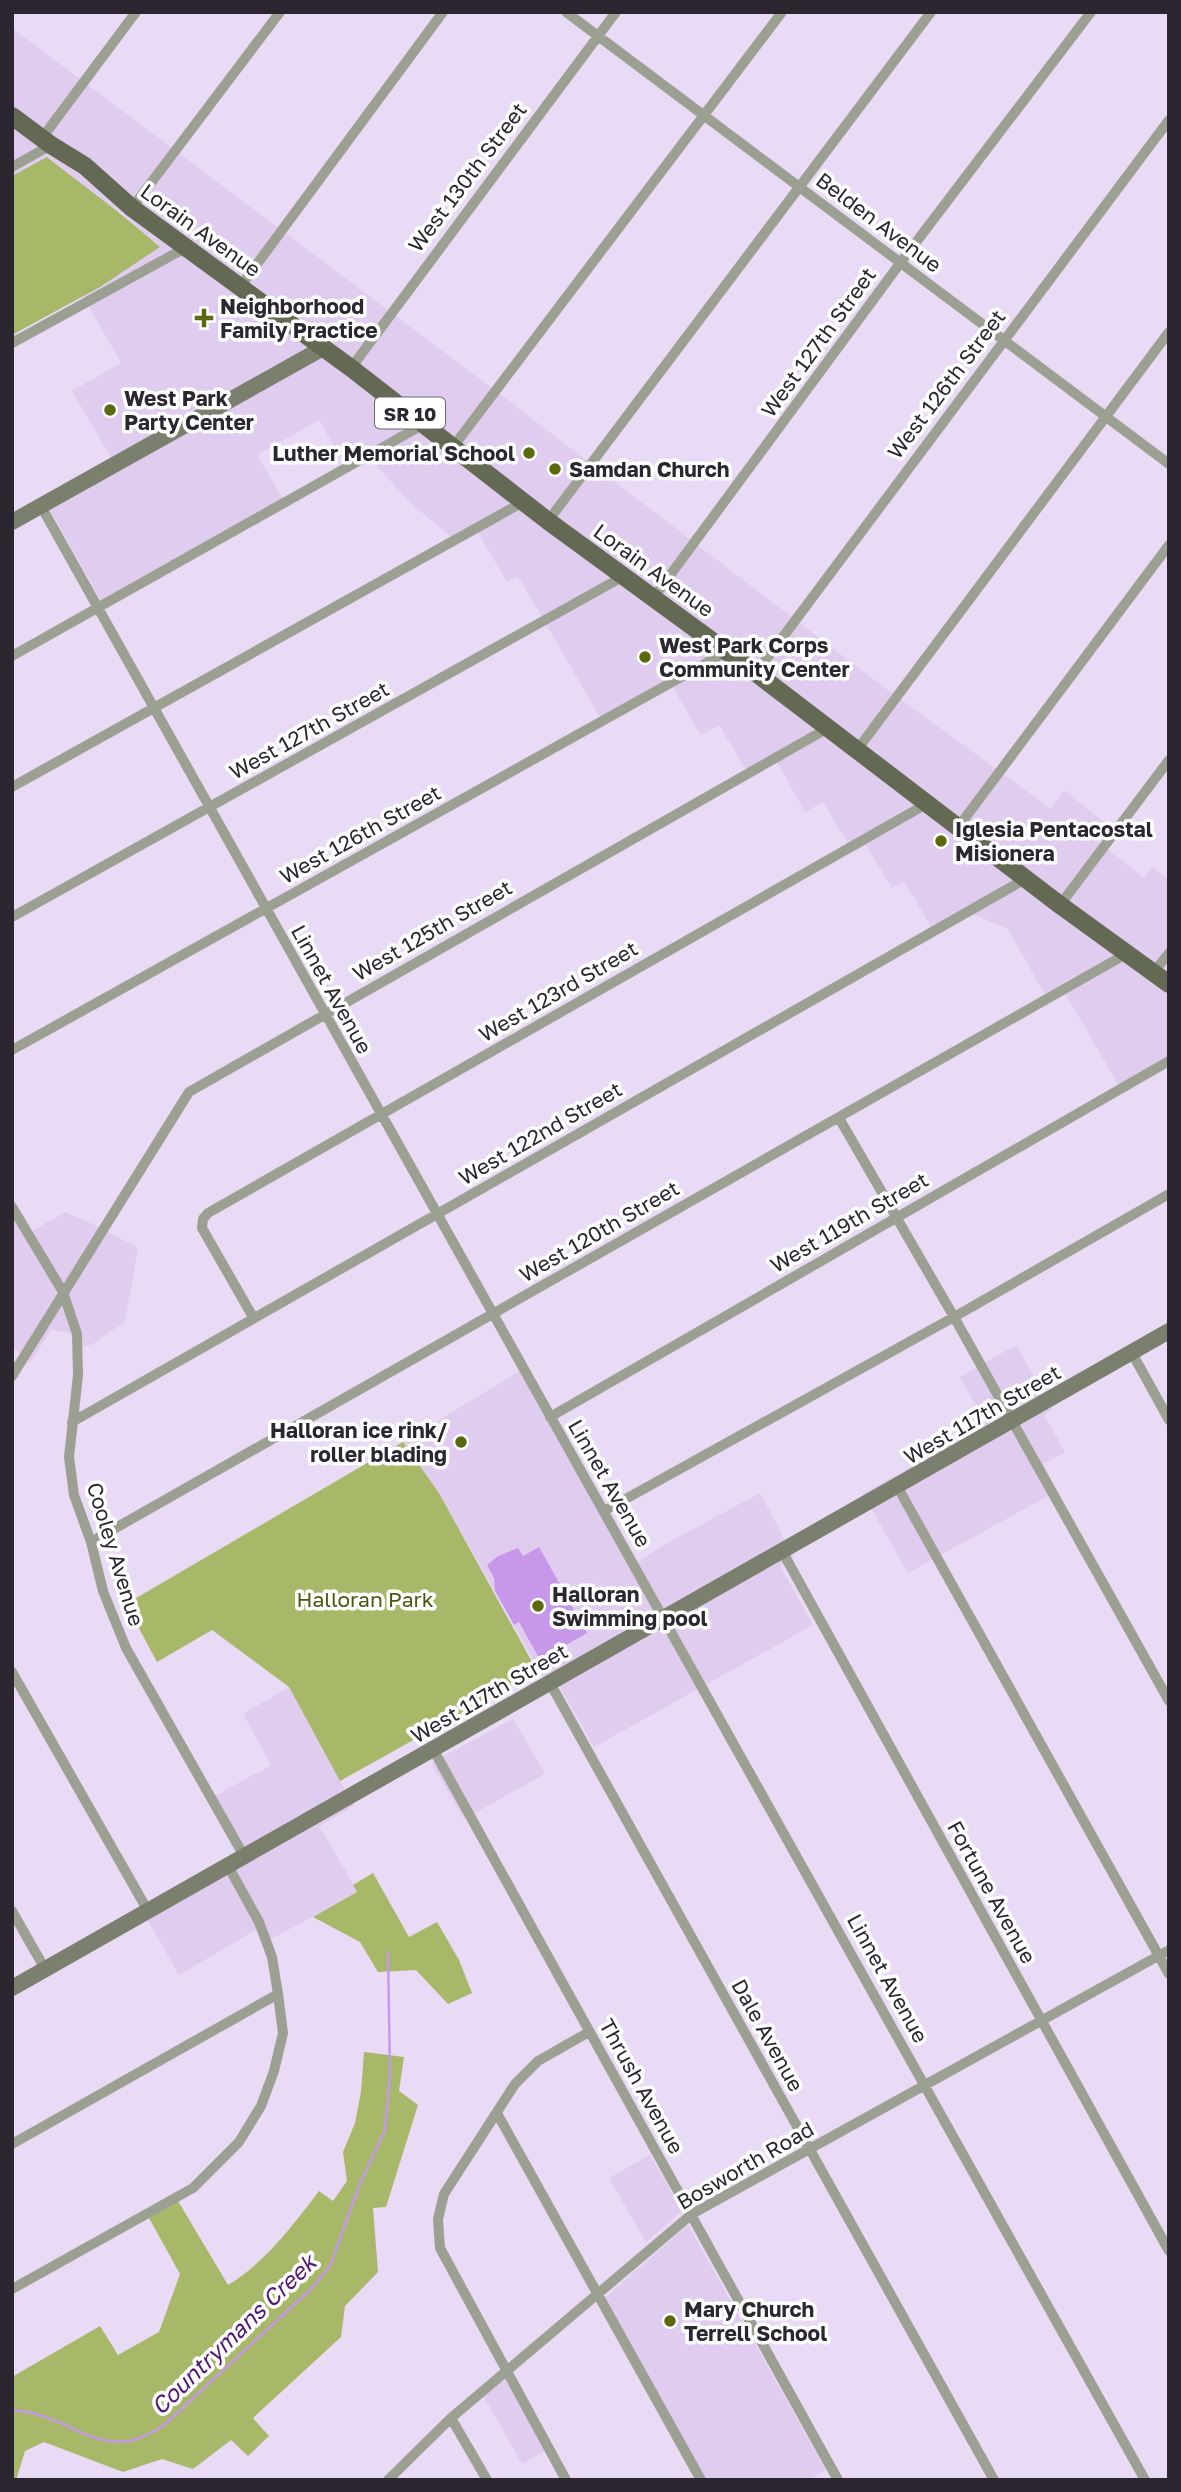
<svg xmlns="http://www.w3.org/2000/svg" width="1181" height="2492" viewBox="0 0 1181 2492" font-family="'Golos Text',sans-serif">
	<rect width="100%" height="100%" fill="#e9daf5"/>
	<!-- built -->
	<path fill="#dfccee" d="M12,28L493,389L885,688L1051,809L1064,790L1107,825L1096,840L1144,878L1152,867L1169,880V1064L1122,1091L1065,993L1049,1002L1008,929L970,913L935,933L904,881L892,888L866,845L853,852L823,802L805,812L776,760L750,776L719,725L701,735L672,686L604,724L518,576L507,582L477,531L457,542L413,505L368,457L347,469L319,420L257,455L283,499L101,601L48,506L117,468L72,391L121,363L83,296L159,246L124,215L102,201L48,157L12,176Z
		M12,1197L32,1231L65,1212L99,1227L138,1248L125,1321L93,1344L74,1350L71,1333L51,1330L30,1363L12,1346Z
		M1016,1345L1053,1410L1044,1415L1065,1452L1043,1464L1057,1491L908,1573L863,1494L986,1424L960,1377Z
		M526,1367L638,1562L664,1545L760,1493L794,1557L780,1566L813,1625L594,1747L552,1673L543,1677L439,1493L403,1442Z
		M289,1687L354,1806L319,1826L358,1892L271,1939L264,1925L179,1975L142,1910L244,1851L213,1797L271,1765L243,1714Z
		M513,1719L545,1774L464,1819L431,1763Z
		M650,2155L682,2211L646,2242L609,2178Z
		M688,2225L826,2470L808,2480H705L605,2298Z
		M505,2376L545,2451L522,2464L483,2395Z"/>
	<!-- green -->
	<path fill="#a8b869" d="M47,157C85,187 124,215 160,247L100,287L12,335V176Z
		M403,1442L439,1493L537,1671L340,1781L289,1687L212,1630L157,1662L126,1604Z
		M373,1873L409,1937L437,1922L459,1960L472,1993L448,2004L416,1970L378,1972L360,1942L313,1917L357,1892L353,1885Z
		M364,2052L404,2057L399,2091L418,2105L386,2207L373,2208L378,2272L345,2306L341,2337L253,2418L269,2436L248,2456L231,2440L193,2469L162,2459L123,2472L44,2442L25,2451L16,2480H12V2377L100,2326L118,2355L159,2332L180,2274L149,2218L178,2201L228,2285C265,2263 293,2225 319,2191L333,2201L347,2181L343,2152L355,2123L361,2092Z"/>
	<!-- water -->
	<path fill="#c798e9" d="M539,1547L587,1633L540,1660L519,1622L514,1625L495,1591L494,1578L487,1565L498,1556L518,1548L523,1556Z"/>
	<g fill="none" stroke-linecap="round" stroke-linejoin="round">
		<!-- stream -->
		<path stroke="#c798e9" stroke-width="2.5" d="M12,2410C73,2413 103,2470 165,2424L311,2289L330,2266L359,2186L385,2130L390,2074L388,1952"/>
		<!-- street -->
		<path stroke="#9ca093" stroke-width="10" d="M566,12L1169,464
			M42,138L136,12
			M12,167L51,145
			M132,208L280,12
			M240,287L443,12
			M12,343L187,247
			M351,368L616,12
			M453,447L782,12
			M41,506C409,1164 778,1821 1145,2480
			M548,521L931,12
			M654,597L901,262L1091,12
			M12,656L424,424
			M756,673L1169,120
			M857,750L1169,332
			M12,787L523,502
			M959,826L1169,545
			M1060,905L1169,760
			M12,917L624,576
			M1153,973L1169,953
			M12,1050L726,652
			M839,1118L954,1317L1169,1701
			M12,1207L63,1292L77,1334L78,1375L69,1457L74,1495L91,1542L103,1591L126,1648L244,1856
			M253,1317L202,1228L203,1219L208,1213L928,803
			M1132,1353L1169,1420
			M12,1376L189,1092L828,728
			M550,1417L1169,1061
			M72,1422L1027,878
			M897,1486L1169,1974
			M604,1511L954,1317L1169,1194
			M91,1542L1126,954
			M782,1551L1169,2251
			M12,1672L148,1911
			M550,1683L994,2480
			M433,1749L838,2480
			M12,1911L45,1969
			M498,2115L701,2480
			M12,2144L278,1994
			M12,2289L193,2188L239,2142L261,2106L274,2071L283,2033L278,1994L272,1957L259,1922L228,1866
			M451,2418L487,2480
			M388,2480L451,2418L692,2214L1169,1950
			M566,2480L440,2248L438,2219L444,2194L515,2084L538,2061L589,2032"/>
		<!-- secondary -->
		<path stroke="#7b806e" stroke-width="16" d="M12,522L323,348
			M12,1988L1169,1331"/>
		<!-- primary -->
		<path stroke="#646953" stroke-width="18" d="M12,116L51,145L85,166L132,208L351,368L548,521L756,673L1060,905L1169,984"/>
	</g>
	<!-- markers -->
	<g fill="#5b680f" stroke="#fff" stroke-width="2.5">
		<path d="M200.5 307.5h7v7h7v7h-7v7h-7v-7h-7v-7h7z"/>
		<circle cx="110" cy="410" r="7"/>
		<circle cx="529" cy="453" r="7"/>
		<circle cx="555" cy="469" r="7"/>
		<circle cx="645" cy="657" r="7"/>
		<circle cx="941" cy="841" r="7"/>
		<circle cx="461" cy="1442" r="7"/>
		<circle cx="538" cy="1606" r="7"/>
		<circle cx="670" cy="2321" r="7"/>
	</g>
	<g text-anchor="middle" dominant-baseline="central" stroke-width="7" stroke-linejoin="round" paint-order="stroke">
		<!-- shield labels -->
		<rect fill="#fff" stroke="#6b676e" stroke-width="2" x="375" y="397.5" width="70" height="31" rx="5"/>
		<g font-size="19" font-weight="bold" fill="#2b2630">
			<text x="410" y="413">SR 10</text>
		</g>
		<!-- street labels -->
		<g font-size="21" fill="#2b2630" stroke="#fff">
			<text transform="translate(467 177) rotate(-53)">West 130th Street</text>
			<text transform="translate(879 222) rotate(37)">Belden Avenue</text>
			<text transform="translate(201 230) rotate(36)">Lorain Avenue</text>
			<text transform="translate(818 342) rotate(-54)">West 127th Street</text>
			<text transform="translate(946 384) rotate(-53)">West 126th Street</text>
			<text transform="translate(654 570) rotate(36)">Lorain Avenue</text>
			<text transform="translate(309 730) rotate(-29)">West 127th Street</text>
			<text transform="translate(360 834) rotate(-29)">West 126th Street</text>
			<text transform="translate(432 930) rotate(-30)">West 125th Street</text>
			<text transform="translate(332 989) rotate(61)">Linnet Avenue</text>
			<text transform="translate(558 991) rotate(-30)">West 123rd Street</text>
			<text transform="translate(540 1133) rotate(-30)">West 122nd Street</text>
			<text transform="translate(849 1222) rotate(-30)">West 119th Street</text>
			<text transform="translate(599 1231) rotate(-30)">West 120th Street</text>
			<text transform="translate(982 1414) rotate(-30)">West 117th Street</text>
			<text transform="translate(610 1483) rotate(60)">Linnet Avenue</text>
			<text transform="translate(116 1554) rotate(73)">Cooley Avenue</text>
			<text transform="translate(489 1693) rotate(-30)">West 117th Street</text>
			<text transform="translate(992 1892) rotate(61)">Fortune Avenue</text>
			<text transform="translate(888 1978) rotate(61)">Linnet Avenue</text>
			<text transform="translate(768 2035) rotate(61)">Dale Avenue</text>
			<text transform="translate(642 2086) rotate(61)">Thrush Avenue</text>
			<text transform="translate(745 2165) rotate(-30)">Bosworth Road</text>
		</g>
		<!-- poi labels -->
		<g font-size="21" font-weight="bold" fill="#2b2630" stroke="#fff" text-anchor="start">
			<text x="220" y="306">Neighborhood<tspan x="220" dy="24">Family Practice</tspan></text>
			<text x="124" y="398">West Park<tspan x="124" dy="24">Party Center</tspan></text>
			<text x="515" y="453" text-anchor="end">Luther Memorial School</text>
			<text x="569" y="469">Samdan Church</text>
			<text x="659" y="645">West Park Corps<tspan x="659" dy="24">Community Center</tspan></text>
			<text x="955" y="829">Iglesia Pentacostal<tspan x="955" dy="24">Misionera</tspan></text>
			<text x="447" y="1430" text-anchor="end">Halloran ice rink/<tspan x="447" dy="24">roller blading</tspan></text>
			<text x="552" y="1594">Halloran<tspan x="552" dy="24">Swimming pool</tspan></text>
			<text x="684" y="2309">Mary Church<tspan x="684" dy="24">Terrell School</tspan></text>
		</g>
		<!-- park labels -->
		<g font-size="21" fill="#4c5710" stroke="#fff">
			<text x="365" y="1599">Halloran Park</text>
		</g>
		<!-- water labels -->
		<g font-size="23" font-style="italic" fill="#541676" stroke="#fff">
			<text transform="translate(233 2334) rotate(-44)">Countrymans Creek</text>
		</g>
	</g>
	<!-- border -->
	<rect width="1181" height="2492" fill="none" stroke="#2b2630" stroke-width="28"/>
</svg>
